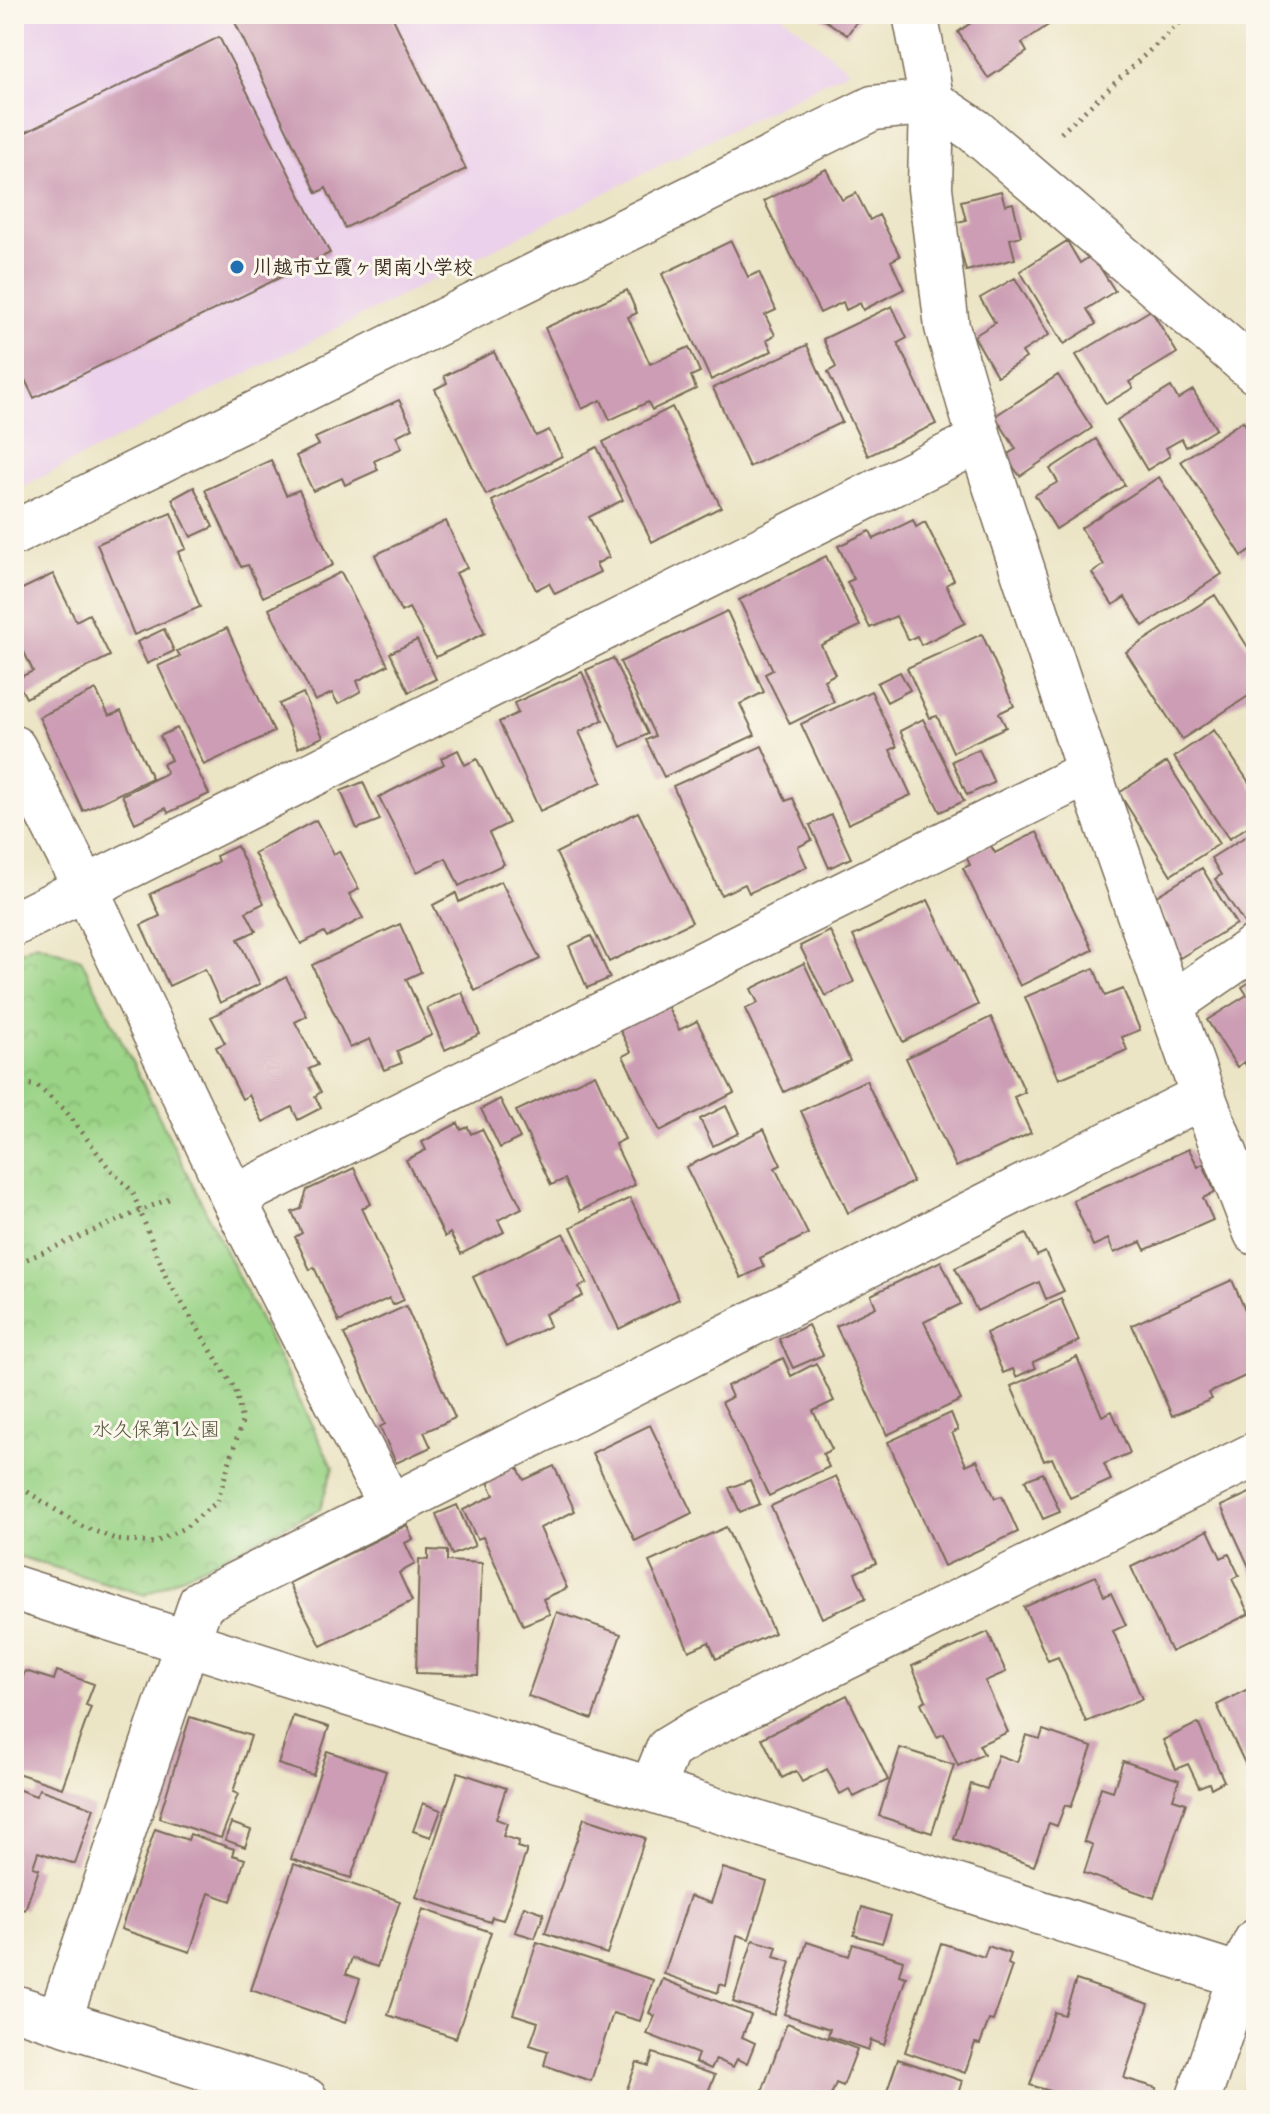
<svg xmlns="http://www.w3.org/2000/svg" width="1270" height="2114" viewBox="0 0 1270 2114" font-family="Pangolin,'Klee One',sans-serif">
	<defs>
		<pattern id="park-crowns" width="20" height="18" patternUnits="userSpaceOnUse" patternTransform="scale(2)"><rect width="20" height="18" fill="#9ad386"/><path d="M2 6a3 3 0 1 1 6 0M12 15a3 3 0 1 1 6 0" fill="none" stroke="#86b573"/></pattern>
	</defs>
	<rect width="100%" height="100%" fill="#fbf7ec"/>
	<filter id="ink" filterUnits="userSpaceOnUse"><feTurbulence type="fractalNoise" baseFrequency=".0125" numOctaves="2"/><feDisplacementMap in="SourceGraphic" scale="16" xChannelSelector="R" yChannelSelector="G"/><feConvolveMatrix kernelMatrix="1 2 1 2 8 2 1 2 1" color-interpolation-filters="sRGB"/></filter>
	<filter id="wash" filterUnits="userSpaceOnUse"><feTurbulence type="fractalNoise" baseFrequency=".006" numOctaves="4" result="noise"/><feDisplacementMap in="SourceGraphic" scale="32" xChannelSelector="R" yChannelSelector="G"/><feGaussianBlur stdDeviation="1.8" result="paint"/><feColorMatrix in="noise" values="0 0 0 0 0 0 0 0 0 0 0 0 0 0 0 0 0 1.4 0 .05"/><feComposite in="paint" operator="in"/></filter>
	<g filter="url(#wash)">
		<rect width="100%" height="100%" fill="#ebe4c5"/>
		<!-- built -->
		<path fill="#ebd1eb" d="M14,14H781L849,70L14,491Z"/>
		<!-- park -->
		<path fill="url(#park-crowns)" stroke="#6a7e52" stroke-width="2" d="M36,944L81,959L333,1468L320,1509L145,1595L14,1555V955Z"/>
		<g id="blocks">
			<!-- building -->
			<path fill="#cc9db4" d="M231,14H391L466,169L345,228L326,188L317,193Z
				M816,14H862L847,35Z
				M966,14H1058L1060,17L1022,43L1027,52L988,78L958,32L972,22Z
				M219,37L330,253L34,398L14,358V138Z
				M826,169L842,200L856,193L870,220L879,215L900,256L891,261L904,289L863,310L860,303L846,310L843,302L820,313L764,201Z
				M1001,191L1005,205L1013,203L1021,236L1010,239L1015,259L966,271L954,223L966,220L961,201Z
				M731,241L748,277L759,272L776,310L765,315L775,335L767,340L772,351L711,380L662,274Z
				M1067,241L1080,263L1092,255L1115,291L1087,309L1096,324L1064,344L1020,271Z
				M1015,278L1049,335L1022,352L1026,358L997,376L974,336L995,323L980,298Z
				M627,290L637,313L628,317L650,364L689,347L700,372L691,376L696,389L652,410L648,402L610,420L601,400L582,409L545,328Z
				M892,306L907,338L898,343L936,424L868,456L828,372L836,367L823,339Z
				M1151,310L1177,353L1129,382L1133,388L1106,404L1076,355Z
				M807,345L842,422L749,467L713,388Z
				M494,352L536,436L549,430L562,456L486,495L435,389L447,383L444,376Z
				M1058,375L1092,428L1020,476L1005,456L1016,449L995,416Z
				M1171,387L1178,399L1193,390L1216,429L1186,447L1182,439L1166,448L1170,456L1147,470L1117,420Z
				M399,400L413,428L396,436L402,448L374,461L378,470L345,485L342,478L313,491L296,456L319,445L315,438Z
				M672,407L721,507L652,542L603,442Z
				M1243,421L1256,441V546L1242,556L1181,461Z
				M1096,439L1125,485L1056,529L1035,495L1058,482L1050,469Z
				M597,447L623,500L589,517L609,557L596,564L600,572L555,594L549,583L536,590L492,501Z
				M271,460L286,495L299,490L333,565L263,597L248,565L241,567L205,490Z
				M1159,477L1222,574L1143,626L1125,597L1113,605L1092,573L1104,565L1081,528Z
				M194,487L213,527L191,537L172,499Z
				M171,513L186,549L178,552L200,607L134,635L97,544Z
				M913,520L916,527L925,522L954,580L946,585L965,623L921,645L917,636L908,640L896,616L870,628L847,582L854,579L838,546L870,531L874,539Z
				M446,521L467,568L456,573L485,633L436,657L409,608L401,612L375,555Z
				M826,556L860,626L821,645L835,674L824,680L834,702L790,724L765,674L773,670L739,600Z
				M341,572L388,665L357,681L361,691L338,704L332,693L315,701L269,609Z
				M53,574L76,621L89,614L110,656L26,698L16,679L33,671L24,652L16,657L14,653V593Z
				M1215,595L1256,660V691L1182,739L1126,652Z
				M727,611L764,692L740,704L755,735L664,777L646,740L655,736L620,662Z
				M227,628L274,732L204,765L158,666L180,656L177,651Z
				M164,629L174,651L147,664L137,642Z
				M982,634L1014,706L999,713L1006,727L953,752L937,716L930,718L907,668Z
				M417,640L436,679L409,692L390,653Z
				M613,658L648,734L621,747L586,670Z
				M582,672L603,720L579,732L602,782L540,811L499,722L518,713L514,703Z
				M900,672L910,690L887,702L877,683Z
				M96,690L109,716L121,711L152,778L83,811L39,717Z
				M871,691L897,747L890,750L911,795L848,824L801,724Z
				M303,693L323,737L298,748L279,704Z
				M923,719L964,801L940,812L900,731Z
				M177,728L209,794L168,813L166,808L135,823L122,795L167,773L163,764L171,760L160,736Z
				M1214,730L1256,793V821L1229,839L1174,757Z
				M762,746L786,801L793,798L812,840L798,847L807,867L749,893L745,884L721,895L673,786Z
				M979,749L994,783L967,795L952,761Z
				M458,750L465,765L477,759L509,823L489,833L504,864L459,886L446,858L417,872L379,797L444,764L441,758Z
				M1167,762L1219,844L1171,875L1119,793Z
				M363,782L380,820L357,829L341,791Z
				M638,812L692,922L609,962L556,853Z
				M831,815L851,858L829,868L810,825Z
				M316,820L334,854L339,851L359,889L349,894L363,918L327,937L324,932L301,944L254,853Z
				M1256,830V920L1246,926L1215,879L1221,875L1211,858Z
				M1037,832L1093,950L1020,986L963,868L970,865L966,856L990,844L995,853Z
				M237,846L264,903L246,912L256,931L238,939L260,984L220,1003L205,969L169,986L141,925L160,916L150,894L218,862L216,856Z
				M1202,868L1236,924L1180,958L1160,925L1167,922L1153,898Z
				M501,881L540,959L475,991L433,905L456,893L459,902Z
				M928,900L978,1005L903,1042L853,936Z
				M400,924L421,972L406,979L432,1035L397,1051L402,1063L384,1070L370,1039L350,1048L312,965Z
				M830,931L854,982L825,996L800,946Z
				M591,936L610,978L587,988L569,946Z
				M804,963L850,1061L784,1092L745,1009L758,1003L751,989Z
				M1094,968L1105,996L1123,989L1140,1030L1122,1037L1127,1050L1059,1079L1025,997Z
				M286,977L307,1016L295,1022L318,1065L309,1069L321,1092L315,1096L321,1108L298,1120L292,1107L263,1122L249,1095L242,1099L216,1047L225,1043L211,1017Z
				M1256,978V1071L1252,1074L1244,1062L1237,1067L1207,1020L1247,995L1242,987Z
				M462,992L480,1034L445,1050L427,1008Z
				M664,999L679,1030L697,1021L734,1093L660,1131L623,1056L631,1052L617,1024Z
				M991,1017L1025,1092L1014,1097L1031,1133L956,1167L906,1058Z
				M595,1074L625,1139L615,1144L635,1185L580,1211L565,1179L551,1185L516,1111Z
				M866,1080L913,1182L848,1213L801,1111Z
				M500,1099L520,1138L500,1148L481,1109Z
				M726,1106L739,1133L713,1146L700,1119Z
				M458,1123L461,1130L468,1127L471,1134L482,1129L522,1208L498,1220L504,1232L461,1254L450,1233L445,1237L406,1160L426,1150L422,1142Z
				M764,1129L781,1165L775,1168L808,1234L760,1258L764,1267L741,1278L686,1167Z
				M1189,1149L1198,1167L1203,1164L1215,1192L1203,1198L1213,1220L1145,1250L1141,1242L1114,1253L1108,1239L1093,1246L1073,1200Z
				M354,1168L371,1204L362,1208L404,1300L393,1305L389,1298L339,1322L314,1267L310,1270L295,1237L302,1233L292,1212L301,1209L307,1190Z
				M630,1198L679,1299L619,1329L571,1227Z
				M564,1233L587,1283L579,1287L583,1296L545,1314L550,1326L506,1347L473,1277Z
				M1026,1234L1037,1256L1045,1252L1064,1291L1046,1299L1039,1282L977,1311L955,1268Z
				M941,1261L961,1304L924,1322L961,1400L887,1435L836,1326L876,1307L871,1295Z
				M1232,1280L1256,1335V1371L1209,1393L1212,1399L1172,1416L1132,1325Z
				M1061,1299L1079,1341L1033,1362L1036,1368L1016,1377L1013,1369L1003,1373L986,1333Z
				M406,1306L455,1418L424,1432L431,1447L396,1463L380,1427L385,1424L344,1334Z
				M808,1325L823,1355L793,1368L779,1339Z
				M1077,1357L1102,1416L1112,1411L1130,1453L1104,1464L1111,1480L1070,1498L1052,1458L1044,1461L1011,1386Z
				M783,1358L791,1376L816,1363L834,1401L813,1411L832,1449L823,1454L829,1467L769,1496L722,1402L732,1397L727,1386Z
				M951,1413L958,1430L952,1433L966,1465L977,1460L995,1498L1002,1496L1018,1532L944,1566L888,1442Z
				M650,1425L692,1513L635,1541L592,1453Z
				M517,1466L524,1480L554,1466L575,1511L540,1528L567,1588L543,1599L550,1614L523,1625L483,1537L477,1539L463,1510L494,1495L487,1480Z
				M1043,1473L1060,1512L1043,1519L1025,1480Z
				M836,1476L876,1563L855,1573L866,1598L822,1618L771,1506Z
				M750,1480L760,1504L740,1512L729,1488Z
				M1256,1490V1582L1221,1506Z
				M457,1505L475,1546L452,1555L436,1514Z
				M407,1525L413,1539L405,1543L415,1564L399,1573L412,1601L321,1646L289,1583Z
				M726,1527L774,1633L716,1659L709,1642L689,1651L649,1562Z
				M1208,1530L1221,1558L1229,1554L1239,1575L1232,1579L1249,1614L1171,1652L1131,1567Z
				M428,1550L447,1551V1561L482,1563L478,1675L416,1673L419,1559L428,1560Z
				M1096,1576L1104,1596L1111,1593L1126,1625L1113,1631L1142,1699L1086,1722L1058,1657L1048,1661L1024,1607Z
				M557,1612L621,1634L592,1719L528,1696Z
				M988,1632L1006,1672L985,1681L1008,1732L979,1745L984,1754L958,1766L944,1734L937,1737L921,1703L926,1700L912,1666Z
				M25,1671L54,1680L57,1671L94,1684L86,1705L91,1707L62,1788L14,1772V1686L19,1688Z
				M1256,1685V1774L1251,1776L1217,1705Z
				M847,1695L888,1780L854,1797L849,1789L840,1794L827,1769L802,1782L796,1771L782,1778L762,1738Z
				M293,1716L329,1727L313,1775L278,1764Z
				M190,1717L251,1736L233,1792L238,1794L221,1838L159,1818Z
				M1198,1723L1224,1781L1211,1788L1209,1783L1199,1787L1188,1764L1176,1769L1163,1740Z
				M1043,1730L1092,1747L1071,1807L1065,1805L1057,1826L1049,1823L1034,1866L954,1839L971,1784L987,1789L998,1755L1017,1762L1026,1735L1040,1739Z
				M900,1748L954,1765L932,1833L879,1816Z
				M327,1751L386,1771L351,1878L291,1859Z
				M1123,1761L1179,1780L1173,1799L1186,1803L1154,1898L1084,1873L1093,1845L1084,1841L1101,1787L1113,1791Z
				M458,1772L506,1788L496,1819L507,1823L503,1836L519,1841L517,1847L527,1850L503,1920L492,1917L490,1922L416,1897Z
				M14,1788L36,1796L39,1789L94,1808L75,1864L38,1852L33,1867L39,1869L25,1910L14,1906Z
				M423,1803L441,1810L431,1837L413,1831Z
				M584,1818L645,1838L607,1954L545,1933Z
				M231,1823L251,1830L245,1847L225,1840Z
				M155,1829L188,1840L190,1834L234,1849L232,1855L245,1859L231,1901L209,1893L190,1952L121,1929Z
				M294,1864L400,1901L377,1967L352,1958L346,1974L360,1979L345,2023L251,1990Z
				M723,1868L767,1882L749,1939L737,1935L726,1986L720,1984L718,1993L664,1974L690,1896L711,1903Z
				M524,1906L544,1913L535,1938L515,1932Z
				M862,1907L891,1916L882,1943L854,1935Z
				M423,1909L491,1932L456,2038L388,2015Z
				M753,1940L777,1947L774,1957L791,1962L774,2015L733,2002Z
				M537,1942L653,1980L640,2021L613,2013L591,2081L544,2065L548,2051L530,2045L538,2022L513,2014Z
				M807,1942L849,1956L853,1944L903,1960L899,1975L906,1977L884,2045L871,2040L868,2050L828,2036L830,2029L784,2014Z
				M941,1943L984,1957L988,1946L1011,1954L1008,1964L1012,1966L993,2021L989,2020L980,2044L975,2043L965,2073L905,2052Z
				M663,1979L751,2015L742,2037L755,2043L747,2063L737,2059L733,2067L716,2059L711,2069L695,2062L698,2054L647,2034L655,2016L649,2013Z
				M1076,1980L1149,2004L1124,2078L1157,2088L1153,2100H1047L1050,2091L1030,2085L1054,2012L1064,2015Z
				M787,2023L857,2049L843,2086L836,2083L829,2100H759Z
				M653,2053L715,2075L705,2099L696,2095L694,2100H623L637,2062L649,2066Z
				M898,2059L962,2081L956,2100H884Z
				M1255,2067L1256,2100H1245Z"/>
		</g>
	</g>
	<g filter="url(#ink)">
		<use href="#blocks" fill-opacity="0" stroke="#796b58" stroke-width="2"/>
		<g fill="none" stroke-linecap="round" stroke-linejoin="round">
			<defs>
				<path id="minor" d="M915,14L932,102L930,188L947,327L980,440L1089,772L1203,1096L1256,1233
					M14,533L873,108L932,102L974,130L1256,372
					M14,748L85,887L233,1198L389,1504
					M14,924L980,440
					M1172,1004L1256,946
					M233,1198L1089,772
					M14,1588L1256,1981
					M652,1788L668,1749L696,1732L1256,1454
					M14,2007L306,2100
					M59,2021L201,1602L1203,1096
					M1198,2100L1240,1976L1256,1941"/>
			</defs>
			<!-- minor casing -->
			<use href="#minor" stroke="#796b58" stroke-width="47"/>
			<!-- path -->
			<path stroke="#796b58" stroke-width="5" stroke-dasharray="2 6" stroke-linecap="butt" d="M1061,133L1189,14
				M14,1082L37,1086L65,1110L109,1168L132,1191L166,1277L236,1391L242,1422L217,1502L186,1527L154,1543L118,1540L79,1525L14,1483
				M14,1268L20,1262L173,1197"/>
			<!-- minor -->
			<use href="#minor" stroke="#fff" stroke-width="44"/>
		</g>
	</g>
	<!-- markers -->
	<circle fill="#1f6fb2" stroke="#fbf7ec" stroke-width="3" cx="237" cy="267" r="8"/>
	<g text-anchor="middle" dominant-baseline="central" stroke-width="6" stroke-linejoin="round" paint-order="stroke">
		<!-- poi labels -->
		<g font-size="20" font-weight="bold" fill="#3b2a1e" stroke="#fbf7ec" text-anchor="start">
			<text x="253" y="267">川越市立霞ヶ関南小学校</text>
		</g>
		<!-- park labels -->
		<g font-size="20" fill="#535438" stroke="#fbf7ec">
			<text x="156" y="1429">水久保第1公園</text>
		</g>
	</g>
	<!-- margin -->
	<rect width="1270" height="2114" fill="none" stroke="#fbf7ec" stroke-width="48"/>
</svg>
